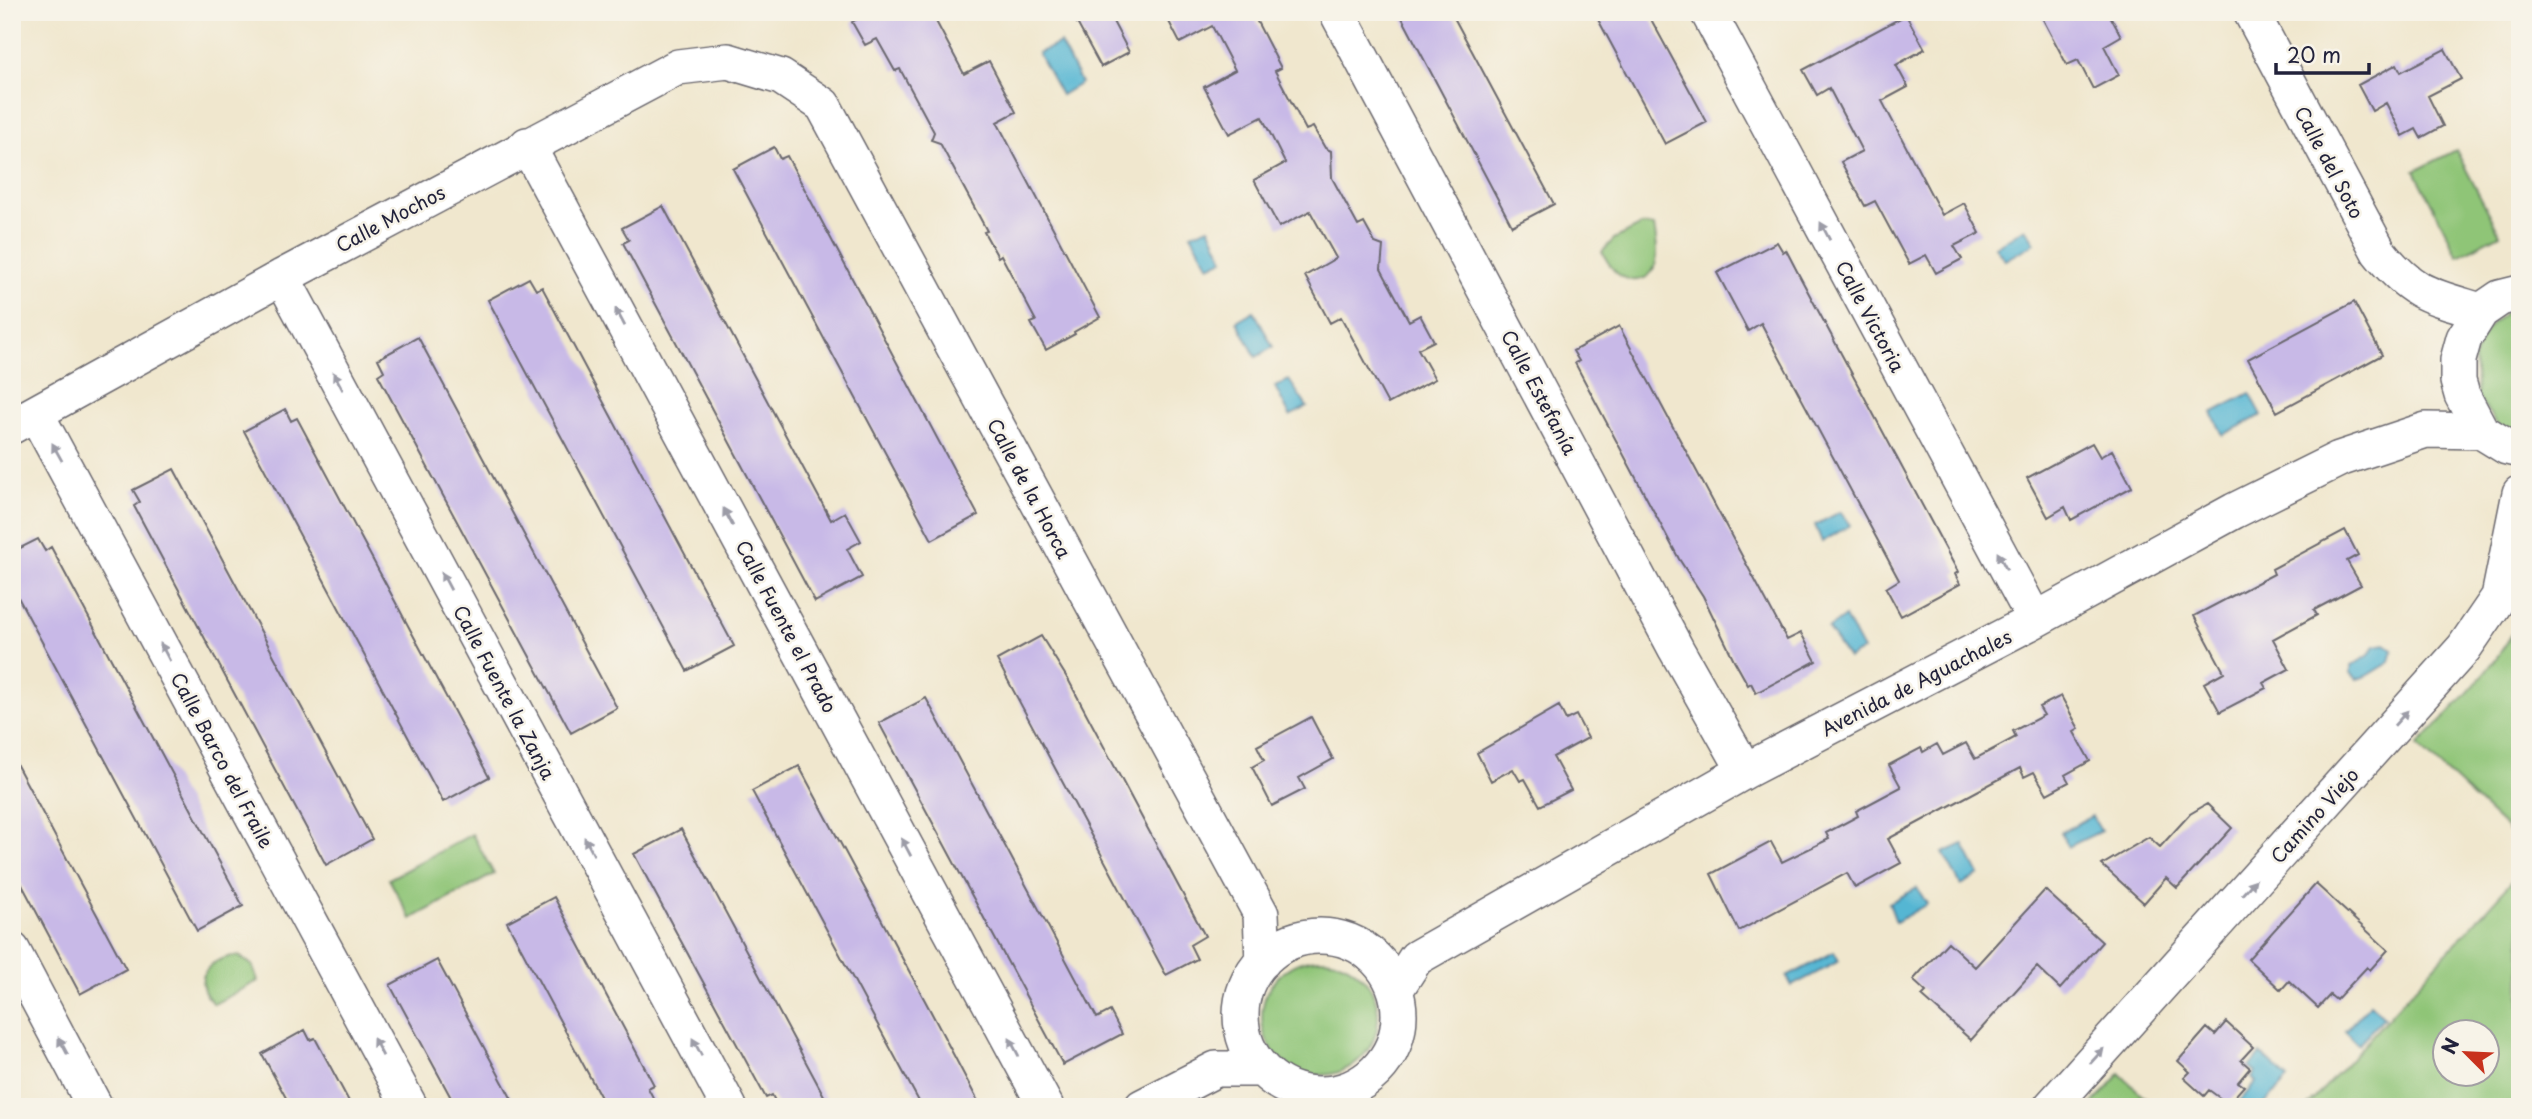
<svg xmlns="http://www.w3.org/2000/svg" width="2532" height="1119" viewBox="0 0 2532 1119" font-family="'Playpen Sans',sans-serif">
	<rect width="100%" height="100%" fill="#f7f3e8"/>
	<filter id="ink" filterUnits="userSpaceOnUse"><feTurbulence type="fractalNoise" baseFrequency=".0143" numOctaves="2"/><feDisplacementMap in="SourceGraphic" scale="14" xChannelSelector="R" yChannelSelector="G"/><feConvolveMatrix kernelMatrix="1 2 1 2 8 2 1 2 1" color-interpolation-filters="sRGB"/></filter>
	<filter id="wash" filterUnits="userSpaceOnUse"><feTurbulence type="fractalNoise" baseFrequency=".00686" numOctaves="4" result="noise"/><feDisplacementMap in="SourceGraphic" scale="28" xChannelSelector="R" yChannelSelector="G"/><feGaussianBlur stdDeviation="1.57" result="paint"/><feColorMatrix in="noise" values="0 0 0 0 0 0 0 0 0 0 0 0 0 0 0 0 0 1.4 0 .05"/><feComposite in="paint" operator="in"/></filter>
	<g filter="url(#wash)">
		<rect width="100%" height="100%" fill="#f0e7ce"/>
		<!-- green -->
		<path fill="#8fc577" stroke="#587459" stroke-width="2" fill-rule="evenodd" d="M2456,150L2500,234L2458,256L2415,171Z
			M1642,225L1654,226C1656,239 1659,253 1655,266C1649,282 1631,284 1618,274C1611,269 1606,259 1602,252L1614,239Z
			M2520,306V437L2499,427L2477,396L2474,359L2480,341L2490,326L2504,313Z
			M2520,619V1107H2307L2512,881C2519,858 2521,848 2506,828L2418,746C2453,707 2497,668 2520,619ZM2444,1032H2486V1074H2444Z
			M472,834L494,874L411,919L389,879Z
			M239,956L252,965L258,981L214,1004C188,980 210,956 239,956Z
			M1262 1017a58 58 0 1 1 116 0a58 58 0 1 1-116 0Z
			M2120,1074L2155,1107H2090Z"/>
		<!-- water -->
		<path fill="#54b6d3" stroke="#3b6c87" stroke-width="2" d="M1060,43L1081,83L1061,95L1038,53Z
			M1209,227L1224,259L1209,266L1191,234Z
			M2025,228L2035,243L2005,260L1995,247Z
			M1254,311L1273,347L1256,357L1237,321Z
			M1289,380L1307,407L1290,416L1275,387Z
			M2250,393L2262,415L2223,435L2212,413Z
			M1840,512L1850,525L1822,542L1815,525Z
			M1845,617L1863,650L1848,658L1828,629Z
			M2385,644L2393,650L2390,662L2367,676L2357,679L2351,673V666L2368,656L2375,646Z
			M2092,816L2101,831L2068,847L2061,832Z
			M1963,844L1979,875L1961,885L1943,853Z
			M1917,888L1927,904L1896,922L1889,903Z
			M1834,952L1839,961L1792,986L1787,977Z
			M2370,1004L2384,1017L2358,1044L2345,1031Z
			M2261,1054L2288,1079L2262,1107H2235L2256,1082L2252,1078L2256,1072L2249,1067Z"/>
		<g id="blocks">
			<!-- building -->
			<path fill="#c8b9e7" d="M854,12H931L964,74L989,61L1016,112L997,122L1100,317L1074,332L1075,334L1046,350L1031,323L1036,321L1001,255L998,257L984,232L987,231L951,164L940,143L931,140L934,132L900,69L895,71L877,39L865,45L852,22L857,19Z
				M1098,12H1108L1129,52L1101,67L1077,23Z
				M1164,12H1252L1281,68L1275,71L1306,130L1313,127L1325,148L1331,151L1332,178L1358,226L1364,223L1375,243L1383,246L1381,269L1409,321L1420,315L1434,341L1418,349L1435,379L1388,404L1341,317L1330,323L1305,276L1336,258L1310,211L1279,227L1254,180L1285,163L1262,117L1229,134L1204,87L1235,70L1212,26L1180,43Z
				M1399,12H1451L1554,204L1512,226Z
				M1594,12H1647L1707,122L1665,144Z
				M2039,12H2108L2121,36L2104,46L2119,75L2093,89L2078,60L2067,65Z
				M1906,15L1925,49L1896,65L1908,87L1882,101L1942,215L1964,203L1980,233L1954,246L1962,259L1936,273L1926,255L1909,264L1875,201L1865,206L1841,162L1862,151L1829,88L1817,95L1803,70Z
				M2445,49L2461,79L2428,96L2443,126L2421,138L2416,129L2403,136L2386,103L2372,111L2358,85L2397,64L2401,72Z
				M774,147L780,159L787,156L978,515L932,540L733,169Z
				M663,206L831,520L845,512L861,541L847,549L862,577L815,602L623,243L629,240L622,228Z
				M1777,242L1783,252L1786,250L1799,275L1958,572L1955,574L1960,584L1901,616L1886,588L1899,580L1761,323L1748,331L1717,273Z
				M529,278L536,290L542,287L734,646L687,671L488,300Z
				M2354,302L2382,355L2277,412L2248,359Z
				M1619,326L1787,640L1801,633L1816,661L1756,693L1751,683L1748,685L1734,660L1703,596L1679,559L1575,363L1579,361L1573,351Z
				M418,337L617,708L571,733L378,375L384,371L378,359Z
				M285,409L291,421L297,418L489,777L443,802L244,431Z
				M2092,443L2100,457L2112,450L2132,487L2071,520L2065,507L2048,517L2027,478Z
				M174,469L372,839L326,865L134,506L140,502L133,490Z
				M2345,530L2358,555L2347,561L2361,585L2314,610L2317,615L2273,639L2289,669L2263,683L2266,688L2220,712L2204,683L2224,672L2194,616L2274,574L2272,569Z
				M38,539L45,551L51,547L243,906L197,931L12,586V552Z
				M1041,636L1069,681L1205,936L1190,945L1197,959L1166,975L997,660Z
				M2061,696L2079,729L2074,732L2090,761L2065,775L2069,782L2047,794L2034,772L2024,777L2020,768L1888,839L1901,863L1855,888L1847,873L1739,931L1711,874L1771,842L1782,862L1829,839L1826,833L1858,816L1856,811L1901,787L1889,765L1921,748L1923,752L1937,744L1943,755L1966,743L1975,759L2016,737L2013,731L2044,715L2039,707Z
				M926,698L1097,1018L1110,1011L1122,1034L1063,1065L879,723Z
				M1559,706L1566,720L1576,715L1588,738L1553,757L1571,790L1540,806L1525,779L1520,781L1513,769L1491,781L1477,753Z
				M1311,717L1333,759L1299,778L1305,789L1272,806L1252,767L1264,760L1257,746Z
				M12,756L126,969L80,994L12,866Z
				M799,766L930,1010L981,1107H922L752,791Z
				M2207,804L2232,828L2177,888L2166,878L2144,903L2102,865L2149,837L2160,847L2190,814Z
				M681,829L830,1107H778L772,1095L766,1098L676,932L634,854Z
				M2316,884L2388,950L2370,970L2367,967L2336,1000L2330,995L2318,1008L2289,981L2281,990L2248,959Z
				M2045,890L2102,942L2060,989L2037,967L1971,1040L1922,996L1926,992L1913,980L1948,942L1975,967Z
				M554,897L654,1085L648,1088L658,1107H606L507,922Z
				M437,960L516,1107H456L390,985Z
				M2226,1022L2253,1047L2241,1060L2250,1068L2238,1082L2244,1086L2228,1104L2209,1090L2204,1096L2184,1078L2190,1072L2178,1061L2207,1028L2215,1035Z
				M305,1030L310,1040L315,1038L352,1107H291L262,1054Z"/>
		</g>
	</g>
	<g filter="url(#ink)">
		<use href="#blocks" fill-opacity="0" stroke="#6a676e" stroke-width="2"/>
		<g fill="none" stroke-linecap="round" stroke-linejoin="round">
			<defs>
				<path id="minor" d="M1337,12L1676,649L1745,771
					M1708,12L2035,620
					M2251,12L2379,252C2413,295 2431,296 2481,311
					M527,145L1046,1107
					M282,277L729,1107
					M2520,293L2500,298L2481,311L2464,338L2458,360V381L2462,395L2481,431L2507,447L2520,450
					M36,414L410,1107
					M12,426L282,277L678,67L728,61L781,77L823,105L1261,914L1263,961
					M1241 1015a79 79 0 1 1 158 0a79 79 0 1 1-158 0Z
					M12,950L95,1107
					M1396,989L1416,958L1745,771L2035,620L2234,511L2339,459L2426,430L2481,431
					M1142,1107L1216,1069H1260
					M2051,1107L2464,648L2499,597L2520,493"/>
			</defs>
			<!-- minor casing -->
			<use href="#minor" stroke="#6a676e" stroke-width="38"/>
			<!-- minor -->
			<use href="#minor" stroke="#fff" stroke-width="35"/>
		</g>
		<!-- one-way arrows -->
		<defs><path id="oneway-solid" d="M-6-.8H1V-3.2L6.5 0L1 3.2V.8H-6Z" transform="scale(1.75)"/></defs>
		<g fill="#9c9ca7">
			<use href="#oneway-solid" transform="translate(1825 231) rotate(-118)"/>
			<use href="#oneway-solid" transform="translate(620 317) rotate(-118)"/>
			<use href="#oneway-solid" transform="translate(338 381) rotate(-118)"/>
			<use href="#oneway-solid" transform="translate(57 452) rotate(-119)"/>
			<use href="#oneway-solid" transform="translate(728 517) rotate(-118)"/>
			<use href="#oneway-solid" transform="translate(2002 561) rotate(-118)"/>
			<use href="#oneway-solid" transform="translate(446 581) rotate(-118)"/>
			<use href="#oneway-solid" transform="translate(165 652) rotate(-118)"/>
			<use href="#oneway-solid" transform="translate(2401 718) rotate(-48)"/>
			<use href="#oneway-solid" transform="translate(589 846) rotate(-118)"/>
			<use href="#oneway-solid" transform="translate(906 847) rotate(-118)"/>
			<use href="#oneway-solid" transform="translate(2249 887) rotate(-48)"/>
			<use href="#oneway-solid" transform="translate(63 1046) rotate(-118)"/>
			<use href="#oneway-solid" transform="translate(378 1047) rotate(-118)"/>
			<use href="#oneway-solid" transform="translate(697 1047) rotate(-118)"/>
			<use href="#oneway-solid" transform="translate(1014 1047) rotate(-118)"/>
			<use href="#oneway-solid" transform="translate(2097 1056) rotate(-48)"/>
		</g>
	</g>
	<g text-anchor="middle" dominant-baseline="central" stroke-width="5" stroke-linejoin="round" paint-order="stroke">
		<!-- street labels -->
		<g font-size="19" fill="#22223b" stroke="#f7f3e8">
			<text transform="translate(2330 162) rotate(62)">Calle del Soto</text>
			<text transform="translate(390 218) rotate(-28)">Calle Mochos</text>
			<text transform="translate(1871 316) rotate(62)">Calle Victoria</text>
			<text transform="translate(1540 392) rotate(62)">Calle Estefanía</text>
			<text transform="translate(1030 488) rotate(62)">Calle de la Horca</text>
			<text transform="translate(787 626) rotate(62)">Calle Fuente el Prado</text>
			<text transform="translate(1916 682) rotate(-27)">Avenida de Aguachales</text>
			<text transform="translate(505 692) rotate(62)">Calle Fuente la Zanja</text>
			<text transform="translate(223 760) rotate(62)">Calle Barco del Fraile</text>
			<text transform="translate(2314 815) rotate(-48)">Camino Viejo</text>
		</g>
	</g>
	<!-- margin -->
	<rect width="2532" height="1119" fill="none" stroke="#f7f3e8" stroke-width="42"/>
	<!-- north arrow -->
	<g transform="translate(2466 1053) rotate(294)"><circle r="33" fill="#f7f3e8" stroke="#a29fa3" stroke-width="2"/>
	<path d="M0-5L12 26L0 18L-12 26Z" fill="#c8321e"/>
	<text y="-10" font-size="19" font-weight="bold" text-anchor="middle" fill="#22223b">N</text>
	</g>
	<!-- scale -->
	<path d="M2276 63v10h93v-10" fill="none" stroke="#22223b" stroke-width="3.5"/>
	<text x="2287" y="63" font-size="21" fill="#22223b" stroke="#f7f3e8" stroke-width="5" paint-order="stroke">20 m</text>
</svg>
